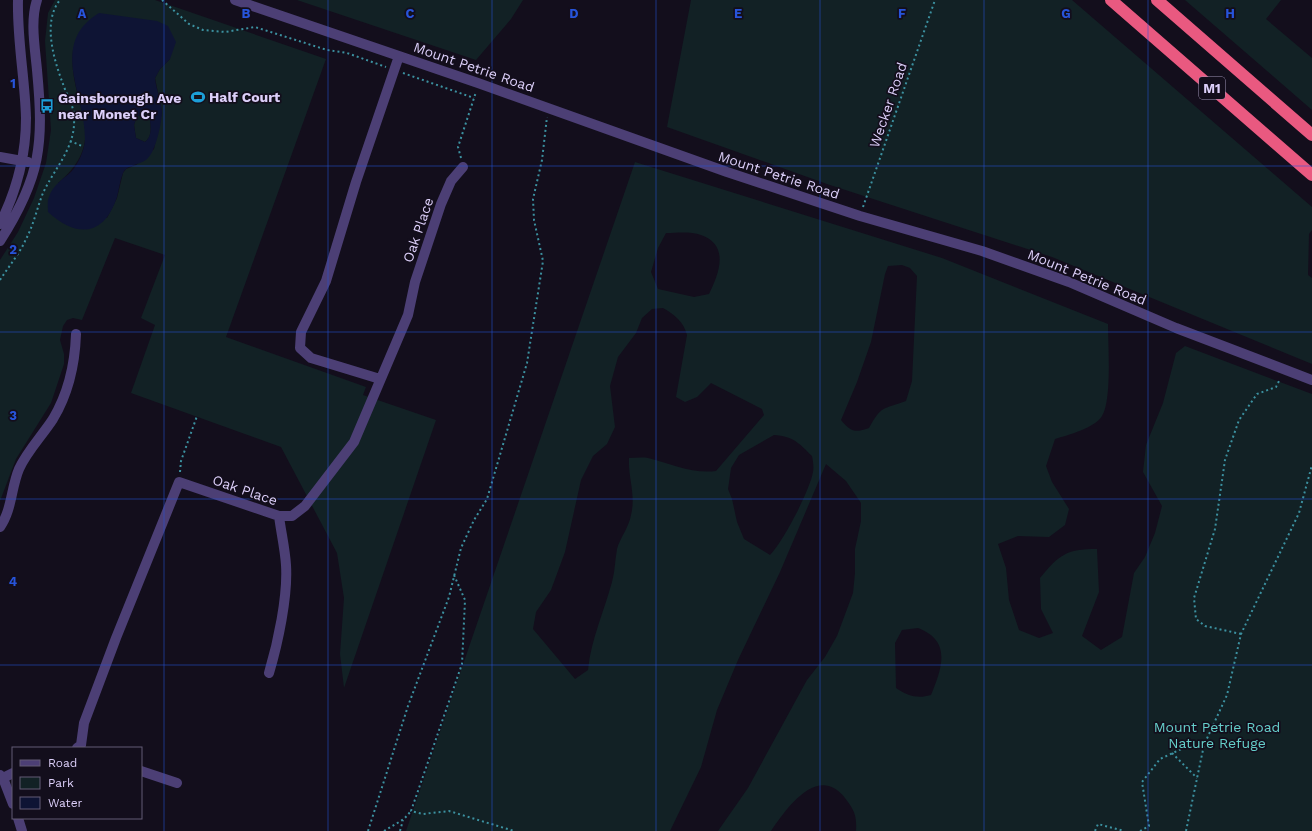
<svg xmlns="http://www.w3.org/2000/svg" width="1312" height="831" viewBox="0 0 1312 831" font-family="'Work Sans',sans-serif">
	<rect width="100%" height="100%" fill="#130e1c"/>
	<!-- green -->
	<path fill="#122125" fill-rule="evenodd" d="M55,0H155L326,59L226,337L366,387L363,395L436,420L344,688L340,654L344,598L337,553L281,447L131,393L155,325L141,318L165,255L115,238L82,320L73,318L67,320L63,326L60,340L64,354V364L51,403L16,459L0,501V260L18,232L34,198L46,163L51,130L45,41L48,13ZM73,50L170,59L160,69L155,78L162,112L154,149L136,165L126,169L123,173L117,198L107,218L58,183C113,136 67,104 73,50Z
		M297,0H523L511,19L476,60Z
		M691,0H1072L1312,207V230L1309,234L1308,275L1312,278V364L1052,257L827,184L667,127Z
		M1185,0H1281L1266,19L1312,58V110Z
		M144,113L150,120C151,128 152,136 145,142L136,138L134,125L137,116Z
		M635,162L942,258L1108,324C1108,345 1112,401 1102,416C1095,428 1068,435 1055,439L1046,466L1052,482L1069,509L1065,525L1049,537L1018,536L998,544L1006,568L1009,600L1019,630L1039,638L1053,633L1041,609L1040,578C1059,555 1066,549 1097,549L1099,592L1082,636L1101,650L1122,637L1134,573L1145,557L1155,533L1162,506L1143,472L1146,445L1163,403L1176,353L1185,346L1312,394V831H856C857,815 854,810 845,798C818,763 786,809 771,831H718L748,788L807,680L825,657L837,636L853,593L855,573V549L861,521V503L846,481L826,464L780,572L738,660L717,710L701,767L670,831H406ZM666,233C676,233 690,231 701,235C730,245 719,274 709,294L694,297L658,289L651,272L658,248ZM902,265L910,268L917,276L912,381L906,401C882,410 882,405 869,428C855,433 851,432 841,420L857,382L871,342L885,274L888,266ZM663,308C675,315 683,321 687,335L676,397L685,402L697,397L711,383L762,409L764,415L716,471C693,474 671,464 648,458C642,457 635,458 629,458C628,478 636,495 631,515C629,527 620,538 617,549C615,560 615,571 612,582C604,612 591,639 588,670L575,679L533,629L536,612L551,590L565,552L581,480L593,456L607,444L615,427L610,386L618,357L636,333L642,318L652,309ZM774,435C793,436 799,443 812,456C813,461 814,467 813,472C810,490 783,542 770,555L744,539L737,522L732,499L728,489L731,468L739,455ZM918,628C952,641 942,668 931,695C917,699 908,696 896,688L895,643L902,630Z"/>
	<!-- water -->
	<path fill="#0e1434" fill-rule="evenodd" d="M99,13L157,21L168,26L176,42L170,59L160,69L155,78C156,90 161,100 162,111C162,122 156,150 148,158C142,165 127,164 123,173C120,180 119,189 117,197C104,237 76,238 48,212C48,207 47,201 49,197C52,186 63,179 71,172C78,165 85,149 85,139C86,95 48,44 99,13ZM144,114L150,120C151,128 152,136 145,142L136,138L134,125L137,116Z"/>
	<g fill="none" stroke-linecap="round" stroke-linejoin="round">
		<!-- path -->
		<path stroke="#3c91a0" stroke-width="2" stroke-dasharray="2 3" stroke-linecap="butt" d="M162,0L189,24L203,30L225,32L255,27L327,50L347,53L386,67
			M403,73L474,98
			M70,141L82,146
			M461,158L458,147L476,92
			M863,207L935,0
			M0,280C9,266 20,253 26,239C34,224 37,208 43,193C54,169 76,147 74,118C74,105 67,96 63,84C54,60 42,22 60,0
			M180,472L181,461L197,416
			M454,575L465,600L462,664L411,811L423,814L449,811L514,831
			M1241,634L1205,626L1196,619L1194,598L1215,529L1225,460L1239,420L1257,394L1276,387L1280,379
			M1172,753L1197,778
			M368,831L408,706L449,597L461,548L474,520L487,499L527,363L543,261L534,220L533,199L542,160L547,117
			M384,831L404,819L411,811
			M400,831L403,820
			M1095,831L1098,824L1124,831
			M1140,831L1149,826L1142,782L1160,759L1190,745H1204
			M1186,831L1204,745L1227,695L1241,634L1299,513L1312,465"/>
		<!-- minor -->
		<path stroke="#4c3f75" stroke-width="10" d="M235,0L478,83L727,172L860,216L982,251L1069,282L1176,328L1312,380
			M0,157L28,162
			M0,224C16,192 26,155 26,118C25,79 17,40 18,0
			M0,241C41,177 44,144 37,70C35,48 30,21 37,0
			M380,379L311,358L300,348L301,332L326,281L356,182L399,56
			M0,527C12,510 11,488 19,469C27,451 42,436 53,419C68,394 75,363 76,334
			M269,673C278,643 288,596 286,565C285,549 281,532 279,516
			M77,748L81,745L84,723L116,638L179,482L279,516H292L305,506L354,442L408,315L415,282L441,204L451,181L463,167
			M141,771L177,783
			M0,775L3,778L13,804
			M3,778L13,773
			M18,818L22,831"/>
		<!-- highway -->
		<path stroke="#e95980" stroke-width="12" d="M1111,0L1312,175
			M1157,0L1312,135"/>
	</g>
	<!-- grid -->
	<path fill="none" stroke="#2754da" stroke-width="1" stroke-opacity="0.55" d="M164,0V831M328,0V831M492,0V831M656,0V831M820,0V831M984,0V831M1148,0V831M0,166H1312M0,332H1312M0,499H1312M0,665H1312"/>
	<!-- icons -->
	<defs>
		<symbol id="stadium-bare" viewBox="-9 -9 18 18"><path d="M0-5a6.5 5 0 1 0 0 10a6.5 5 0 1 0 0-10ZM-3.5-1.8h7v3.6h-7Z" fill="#1c9ed7" stroke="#130e1c" stroke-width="2.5" paint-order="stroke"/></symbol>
		<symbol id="bus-bare" viewBox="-9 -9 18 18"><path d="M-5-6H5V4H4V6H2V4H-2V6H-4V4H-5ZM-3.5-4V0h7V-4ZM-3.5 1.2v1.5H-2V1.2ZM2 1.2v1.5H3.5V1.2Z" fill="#1c9ed7" stroke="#130e1c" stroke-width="2.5" paint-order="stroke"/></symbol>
	</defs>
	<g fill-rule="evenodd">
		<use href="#stadium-bare" x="188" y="87" width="20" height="20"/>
		<use href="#bus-bare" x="37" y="96" width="20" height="20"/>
	</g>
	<g text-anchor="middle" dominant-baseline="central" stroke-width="3.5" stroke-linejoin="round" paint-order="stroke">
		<!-- shield labels -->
		<rect fill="#130e1c" stroke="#a095b7" stroke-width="1" x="1199" y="77" width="26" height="22" rx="3"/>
		<g font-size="13" font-weight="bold" fill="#dccff9">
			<text x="1212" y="88">M1</text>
		</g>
		<!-- street labels -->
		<g font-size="14" fill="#dccff9" stroke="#130e1c">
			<text transform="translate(474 67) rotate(19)">Mount Petrie Road</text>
			<text transform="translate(888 105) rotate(-71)">Wecker Road</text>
			<text transform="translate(779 175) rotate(18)">Mount Petrie Road</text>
			<text transform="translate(418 230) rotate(-71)">Oak Place</text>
			<text transform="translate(1087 277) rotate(22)">Mount Petrie Road</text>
			<text transform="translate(245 490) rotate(19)">Oak Place</text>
		</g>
		<!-- poi labels -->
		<g font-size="14" font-weight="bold" fill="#dccff9" stroke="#130e1c" text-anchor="start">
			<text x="209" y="97">Half Court</text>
			<text x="58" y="98">Gainsborough Ave<tspan x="58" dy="16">near Monet Cr</tspan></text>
		</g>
		<!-- park labels -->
		<g font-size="14" fill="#65ceca" stroke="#130e1c">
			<text x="1217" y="727">Mount Petrie Road<tspan x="1217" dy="16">Nature Refuge</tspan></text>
		</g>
	</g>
	<g font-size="13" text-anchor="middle" font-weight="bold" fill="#2754da" stroke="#130e1c" stroke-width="3.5" stroke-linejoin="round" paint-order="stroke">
		<text x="82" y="18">A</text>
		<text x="246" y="18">B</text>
		<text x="410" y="18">C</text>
		<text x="574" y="18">D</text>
		<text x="738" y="18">E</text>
		<text x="902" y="18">F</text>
		<text x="1066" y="18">G</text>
		<text x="1230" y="18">H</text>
		<text x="13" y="88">1</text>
		<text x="13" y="254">2</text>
		<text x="13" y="420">3</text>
		<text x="13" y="586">4</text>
	</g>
	<!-- legend -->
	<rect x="12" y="747" width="130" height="72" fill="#130e1c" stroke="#635b74"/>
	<rect x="20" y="760" width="20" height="6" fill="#4c3f75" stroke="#635b74"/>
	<text x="48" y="767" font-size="12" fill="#dccff9">Road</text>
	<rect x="20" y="777" width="20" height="12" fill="#122125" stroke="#635b74"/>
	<text x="48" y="787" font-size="12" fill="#dccff9">Park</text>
	<rect x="20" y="797" width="20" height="12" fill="#0e1434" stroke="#635b74"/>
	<text x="48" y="807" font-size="12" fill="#dccff9">Water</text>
</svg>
